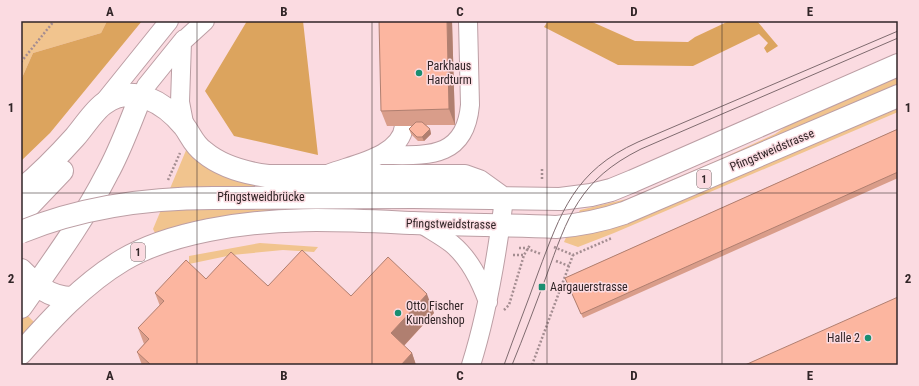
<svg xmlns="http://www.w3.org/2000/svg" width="919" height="386" viewBox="0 0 919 386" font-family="'Roboto Condensed',sans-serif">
	<rect width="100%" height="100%" fill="#fbdbe1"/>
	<!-- green -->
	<path fill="#f1c48e" d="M21,21H107L101,33L33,53L21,80Z
		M898,73V87L632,201L577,216L580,210L627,199L716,161L775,134L805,114Z
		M898,105V112L614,233L578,247L564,242L567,235Z
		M187,148L257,182L297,210L155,233L153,229Z
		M260,243L318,247L314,252L283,250L232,255L189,264V256Z
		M26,314L34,322L21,338V321Z"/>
	<!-- forest -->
	<path fill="#dca45e" d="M107,21H142L50,133L21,161V80L33,53L101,33Z
		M247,21H303L318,155L234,136L205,91Z
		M548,21H590L635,41L688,42L695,37L729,21H757L778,46L767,53L764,48L768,43L759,34L693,66L618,65L544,27Z"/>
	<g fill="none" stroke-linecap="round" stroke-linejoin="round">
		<defs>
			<path id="minor" d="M141,96L146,86L184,39
				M103,103L169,21
				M185,128L180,102L182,42L205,21
				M382,155C424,155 465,161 470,105L468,21
				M330,173C354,164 401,156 404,126
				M420,223C430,230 442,236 452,244C470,259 480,280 488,302
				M471,365C488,311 497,255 504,199"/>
			<path id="major" d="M21,190C40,174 58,156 75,137C83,128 95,109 105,103C133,83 165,103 184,126C191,135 193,144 204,152C222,167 245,173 268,176H465L479,181L504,199
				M213,198L413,197L560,199L591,195L611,190L633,181L898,65
				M21,214L62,171
				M21,270C36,285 49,298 72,298
				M21,307C51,264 83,221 107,174C121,149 130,122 141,96
				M21,353C52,318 83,284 123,260C150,244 179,236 209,230C278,216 343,220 413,223C461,225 508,225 556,227C579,225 601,221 624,213L898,96"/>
		</defs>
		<!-- minor casing -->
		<use href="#minor" stroke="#bc9ea4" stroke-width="20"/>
		<!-- major casing -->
		<use href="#major" stroke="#bc9ea4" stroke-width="24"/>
		<!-- path -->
		<path stroke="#a48d91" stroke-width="2.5" stroke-dasharray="2 2" stroke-linecap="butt" d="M21,62L54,21
			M542,169V181
			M168,180L180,153
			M554,247L573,255L612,238
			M519,248H525L541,254
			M513,255H524
			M556,261L569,266
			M504,310L509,305L524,255L530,245
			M532,365L573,255"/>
		<!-- minor -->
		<use href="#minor" stroke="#fff" stroke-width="18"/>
		<!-- major -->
		<use href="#major" stroke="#fff" stroke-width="22"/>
		<!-- tram -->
		<path stroke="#7f6b6f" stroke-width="1" d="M504,365C515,334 527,304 538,273C561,212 574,171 638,142L898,31
			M512,365C524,336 535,306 546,277C568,216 579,180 641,149L898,38"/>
		<defs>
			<path id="major-bridge" d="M21,232C82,207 147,198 213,198"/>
		</defs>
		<!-- major-bridge casing -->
		<use href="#major-bridge" stroke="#bc9ea4" stroke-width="24" stroke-linecap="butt"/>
		<!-- major-bridge -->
		<use href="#major-bridge" stroke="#fff" stroke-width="22"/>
	</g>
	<!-- wall -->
	<path fill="#d99d8a" d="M452,21L455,125H426L430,129L431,134L424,141H418L411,134L409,129L412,126H387L381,111Z
		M898,129V178L583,318L565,278Z
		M206,279L351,296L434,313L404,346L412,353L416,365H142L137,352L144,344L138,328L160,306L155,293Z"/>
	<!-- shaded-wall -->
	<path fill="#b07f70" d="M447,21H452L455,125L449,109Z
		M430,129L431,134L424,141L422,137Z
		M427,294L434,313L398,352L391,333Z
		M412,353L416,365H401Z"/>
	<!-- building -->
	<path fill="#fcb6a0" stroke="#b07f70" d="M379,21H447L449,109L381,111Z
		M416,122H422L430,129L422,137H417L409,129Z
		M898,129V172L581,314L565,278Z
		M302,250L351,296L388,257L427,294L391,333L412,353L401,365H151L137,352L149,339L138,328L164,301L155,293L186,260L206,279L231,252L268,286Z
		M898,297V365H745Z"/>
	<!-- grid -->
	<path fill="none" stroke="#312527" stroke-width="1" stroke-opacity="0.55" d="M197,21V365M372,21V365M547,21V365M722,21V365M21,193H898"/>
	<!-- markers -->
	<g fill="#198e71" stroke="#fbdbe1" stroke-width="1.5">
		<circle cx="419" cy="73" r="4"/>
		<rect x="538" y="283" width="8" height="8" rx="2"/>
		<circle cx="398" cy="313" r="4"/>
		<circle cx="868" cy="338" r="4"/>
	</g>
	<g text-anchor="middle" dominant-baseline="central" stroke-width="3" stroke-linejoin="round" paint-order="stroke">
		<!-- shield labels -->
		<g fill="#fbdbe1" stroke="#6e5c5f" stroke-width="1">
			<rect x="697" y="170" width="14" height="18" rx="3"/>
			<rect x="131" y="243" width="14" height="18" rx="3"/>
		</g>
		<g font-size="11" font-weight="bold" fill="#312527">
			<text x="704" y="179">1</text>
			<text x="138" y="252">1</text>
		</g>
		<!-- poi labels -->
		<g font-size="12" fill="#312527" stroke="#fbdbe1" text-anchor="start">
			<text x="427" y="66">Parkhaus<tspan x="427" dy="14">Hardturm</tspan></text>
			<text x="550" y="287">Aargauerstrasse</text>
			<text x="406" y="306">Otto Fischer<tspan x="406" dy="14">Kundenshop</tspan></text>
			<text x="860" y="338" text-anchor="end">Halle 2</text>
		</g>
		<!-- street labels -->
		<g font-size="12" fill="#312527" stroke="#fbdbe1">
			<text transform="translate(772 150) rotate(-23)">Pfingstweidstrasse</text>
			<text x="261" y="197">Pfingstweidbrücke</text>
			<text transform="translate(451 224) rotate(1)">Pfingstweidstrasse</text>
		</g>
	</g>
	<!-- border -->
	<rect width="919" height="386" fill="none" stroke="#fbdbe1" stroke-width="44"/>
	<rect x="22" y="22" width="875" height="342" fill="none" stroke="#312527" stroke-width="1.5"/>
	<g font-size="13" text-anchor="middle" font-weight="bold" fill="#312527">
		<text x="110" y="16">A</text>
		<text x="284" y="16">B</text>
		<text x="460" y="16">C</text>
		<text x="634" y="16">D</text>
		<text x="810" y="16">E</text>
		<text x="11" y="112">1</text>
		<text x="908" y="112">1</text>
		<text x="11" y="283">2</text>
		<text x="908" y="283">2</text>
		<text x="110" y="380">A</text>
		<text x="284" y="380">B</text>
		<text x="460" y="380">C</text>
		<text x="634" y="380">D</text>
		<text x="810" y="380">E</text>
	</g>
</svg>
